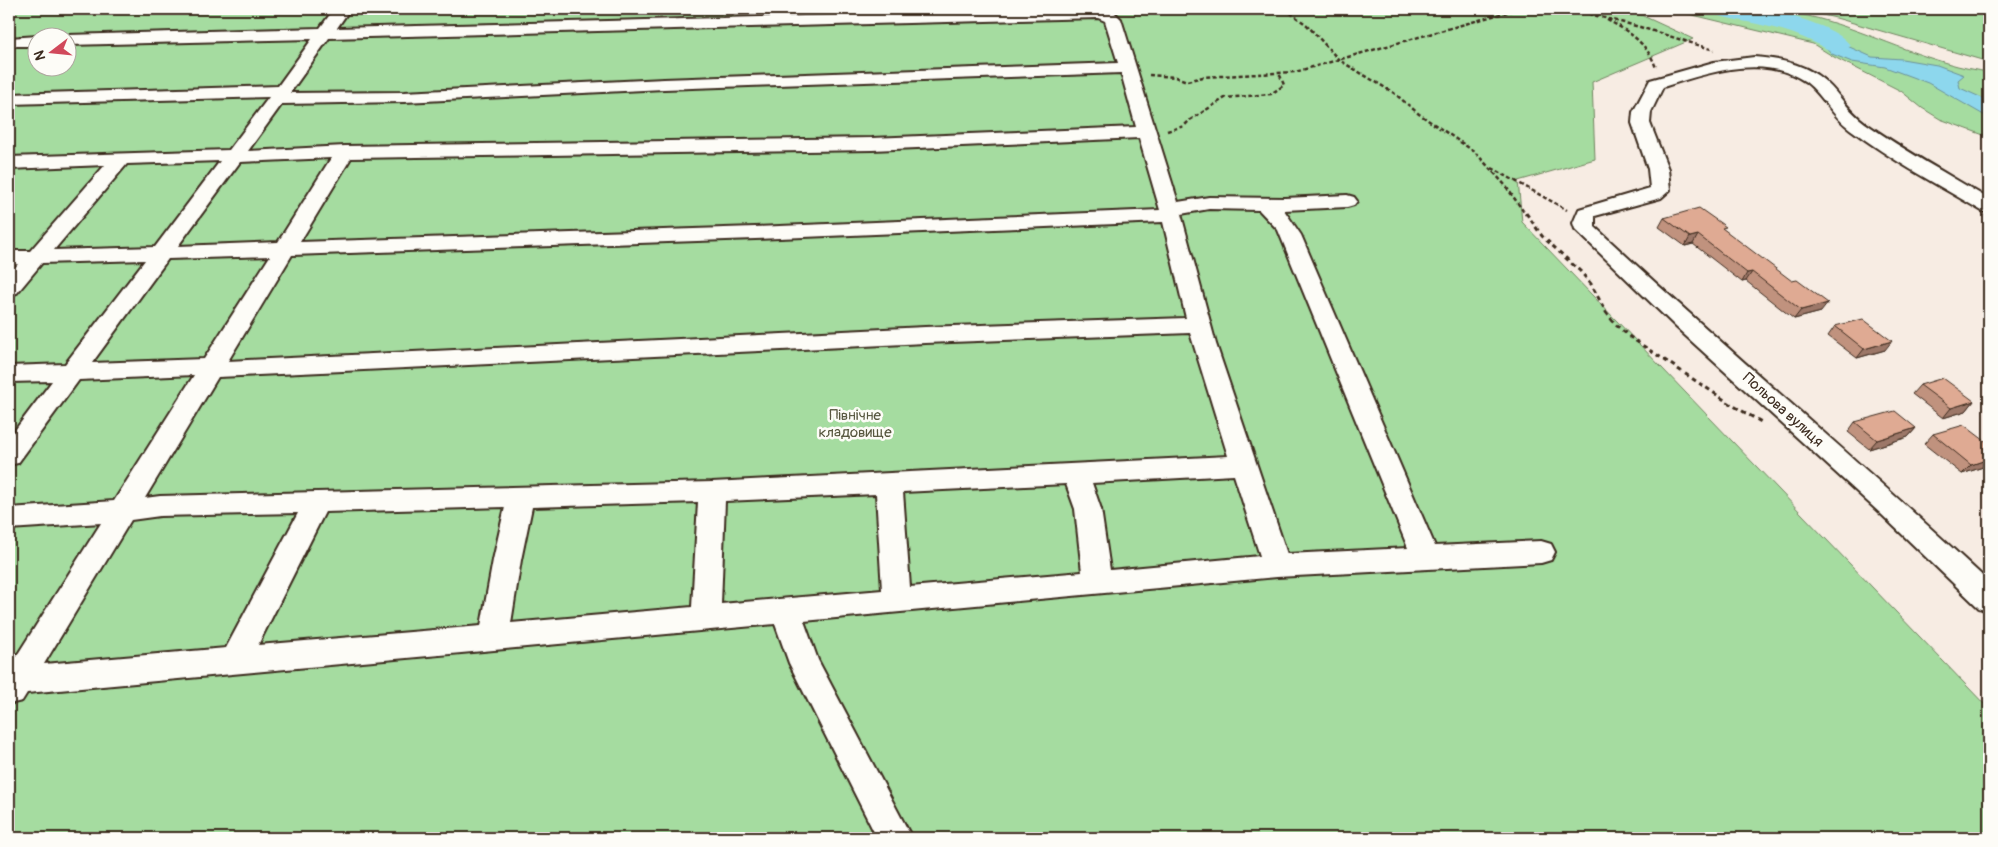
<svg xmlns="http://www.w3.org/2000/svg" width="1998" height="847" viewBox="0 0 1998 847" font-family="Pangolin,sans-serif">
	<rect width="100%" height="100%" fill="#f7ece3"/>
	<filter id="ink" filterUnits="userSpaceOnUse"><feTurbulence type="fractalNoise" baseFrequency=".02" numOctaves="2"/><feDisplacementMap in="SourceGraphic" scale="10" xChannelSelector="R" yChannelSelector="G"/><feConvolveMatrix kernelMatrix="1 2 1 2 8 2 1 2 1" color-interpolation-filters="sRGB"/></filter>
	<g filter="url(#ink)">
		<!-- green -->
		<path fill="#a5dca0" stroke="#70835f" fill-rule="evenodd" d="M9,9H1628L1693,39L1592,82L1595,159L1518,181L1522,222L1989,709V838H9ZM38,38H68V68H38Z
			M1668,9C1721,9 1775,5 1827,21C1881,37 1933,65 1989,72V137L1940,119L1922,108L1901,91L1834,57L1813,44Z
			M1795,9H1989V62L1836,18Z"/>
		<!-- water -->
		<path fill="#8dd7ed" stroke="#6c929a" d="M1823,44L1845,45L1872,57L1902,59L1937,65L1964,75L1958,80L1960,88L1989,101V118L1928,83L1885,67L1852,62L1832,54Z"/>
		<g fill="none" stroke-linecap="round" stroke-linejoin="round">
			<!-- river -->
			<path fill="#8dd7ed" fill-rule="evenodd" d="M1708,9C1724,9 1742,7 1758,9C1781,12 1837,26 1850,45L1846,51C1832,54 1826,48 1813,42C1781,26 1746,23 1711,14Z"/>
			<defs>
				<path id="minor" d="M334,9H350L337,28L1075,9L1108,10L1114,12L1121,19L1178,202L1209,197L1285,198L1347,195L1354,197L1357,201L1354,205L1347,207L1284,210L1301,235L1435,546L1541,541L1551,544L1555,552L1551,560L1541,563L1277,577L804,621L818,660L912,838H877L789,663L775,624L27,693L22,701L9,704V668L101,523L9,529V508L114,501L194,375L79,380L18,463L9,465V438L52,381L9,382V366L65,364L145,260L42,263L17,293L9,295V274L18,264L9,265V251H30L105,165L9,169V157L229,150L269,97L9,104V94L278,86L312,39L68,45V38H61L68,35L320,28ZM1098,18L1105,21L1118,63L664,79L404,92L290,93L329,38ZM1121,73L1136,127L872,138L345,146L248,151L282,104L404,102L664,89ZM1139,138L1160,210L755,227L300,242L351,158L872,150ZM331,158L278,242L178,246L240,162ZM220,161L155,247L54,250L127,164ZM1209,209L1259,210L1278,230L1408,548L1287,554L1216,344L1181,214ZM1163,222L1186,318L925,327L228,361L292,255L755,239ZM270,256L204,359L92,363L168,259ZM1190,333L1228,456L712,482L160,496L145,498L218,377L925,343ZM1234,475L1260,556L1110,570L1101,509L1092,483ZM1066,484L1075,509L1082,572L910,587L903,492ZM876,494L882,590L721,604L725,501ZM698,502L692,607L511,623L521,560L532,507ZM505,507L493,560L481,626L258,645L325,512ZM298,513L226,648L44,664L131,520L160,516Z
					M38,36L44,38H38V46H9V38Z
					M1754,57C1782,59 1811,65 1831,87C1842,99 1851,113 1865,123C1905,151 1947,174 1989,199V213L1982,211C1938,185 1891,160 1850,129C1832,116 1823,95 1806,82C1763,53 1707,73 1663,87L1651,112L1650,123L1668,169L1670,190L1661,198L1595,216V227C1724,348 1860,461 1989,582V612L1979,608L1880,513L1677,328L1575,229L1573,223L1579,209L1650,188L1648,169L1632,123L1633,112L1650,80L1714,62Z"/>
			</defs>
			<!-- minor casing -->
			<use href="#minor" stroke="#3b2a1e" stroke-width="4"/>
			<!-- path-far1 -->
			<path stroke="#3b2a1e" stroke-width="2.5" stroke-dasharray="4 2.5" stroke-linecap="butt" d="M1285,9L1307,25L1339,60L1394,93L1419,114L1475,152L1505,185L1526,215
				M1570,9L1640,27L1714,50
				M1607,20C1629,31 1648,44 1656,68
				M1149,75L1176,77L1187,81L1203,77L1295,72L1518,9
				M1167,131L1184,126L1190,120L1225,98L1271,94L1284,85L1279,73
				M1492,168L1567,210"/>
			<!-- path -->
			<path stroke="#3b2a1e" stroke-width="3" stroke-dasharray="4.5 4" stroke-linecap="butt" d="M1526,213L1542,236L1580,271L1591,284L1606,312L1616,325L1630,337L1732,405L1763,423"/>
			<!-- minor -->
			<use href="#minor" fill="#fdfcf7" fill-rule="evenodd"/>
		</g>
		<!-- wall -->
		<path fill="#c0927e" stroke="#3b2a1e" d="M1664,218L1724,230L1821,312L1794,319L1746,281L1742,282L1693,244L1685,246L1659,227Z
			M1989,238V245L1986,243Z
			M1835,326L1885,350L1857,358L1828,336Z
			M1920,385L1974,401L1966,411L1943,418L1912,394Z
			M1855,422L1916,428L1908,437L1869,449L1848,432Z
			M1933,434L1989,444V465L1962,474L1924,444Z"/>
		<!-- shaded-wall -->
		<path fill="#9c7767" stroke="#3b2a1e" d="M1698,235L1693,244L1685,246L1690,237Z
			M1752,272L1746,281L1742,282L1747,273Z
			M1828,303L1821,312L1794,319L1801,310Z
			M1892,341L1885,350L1857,358L1864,349Z
			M1974,401L1966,411L1943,418L1951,408Z
			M1916,428L1908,437L1869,449L1877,440Z
			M1989,459V465L1962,474L1971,465Z"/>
		<!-- building -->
		<path fill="#dfaa93" stroke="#3b2a1e" d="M1699,208L1726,227L1722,228L1792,281L1797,280L1828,303L1801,310L1752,272L1747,273L1698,235L1690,237L1664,218Z
			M1863,319L1892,341L1864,349L1835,326Z
			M1943,378L1974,401L1951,408L1920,385Z
			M1895,411L1916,428L1877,440L1855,422Z
			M1964,425L1989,444V459L1971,465L1933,434Z"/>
	</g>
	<g text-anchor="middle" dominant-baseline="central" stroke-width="5" stroke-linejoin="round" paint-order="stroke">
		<!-- street labels -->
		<g font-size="15" fill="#3b2a1e" stroke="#fdfcf7">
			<text transform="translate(1783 410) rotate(42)">Польова вулиця</text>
		</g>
		<!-- park labels -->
		<g font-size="15" fill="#56563e" stroke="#fdfcf7">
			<text x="855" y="415">Північне<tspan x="855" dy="17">кладовище</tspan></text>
		</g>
	</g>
	<!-- margin -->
	<rect width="1998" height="847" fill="none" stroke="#fdfcf7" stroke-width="30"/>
	<rect x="15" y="15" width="1968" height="817" fill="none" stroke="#3b2a1e" stroke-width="2" filter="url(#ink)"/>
	<!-- north arrow -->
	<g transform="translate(52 52) rotate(254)"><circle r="24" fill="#fdfcf7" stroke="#afa8a0"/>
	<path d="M0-4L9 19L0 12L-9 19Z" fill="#d1495b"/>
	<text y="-8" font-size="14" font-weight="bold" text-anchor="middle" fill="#3b2a1e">N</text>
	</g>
</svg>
